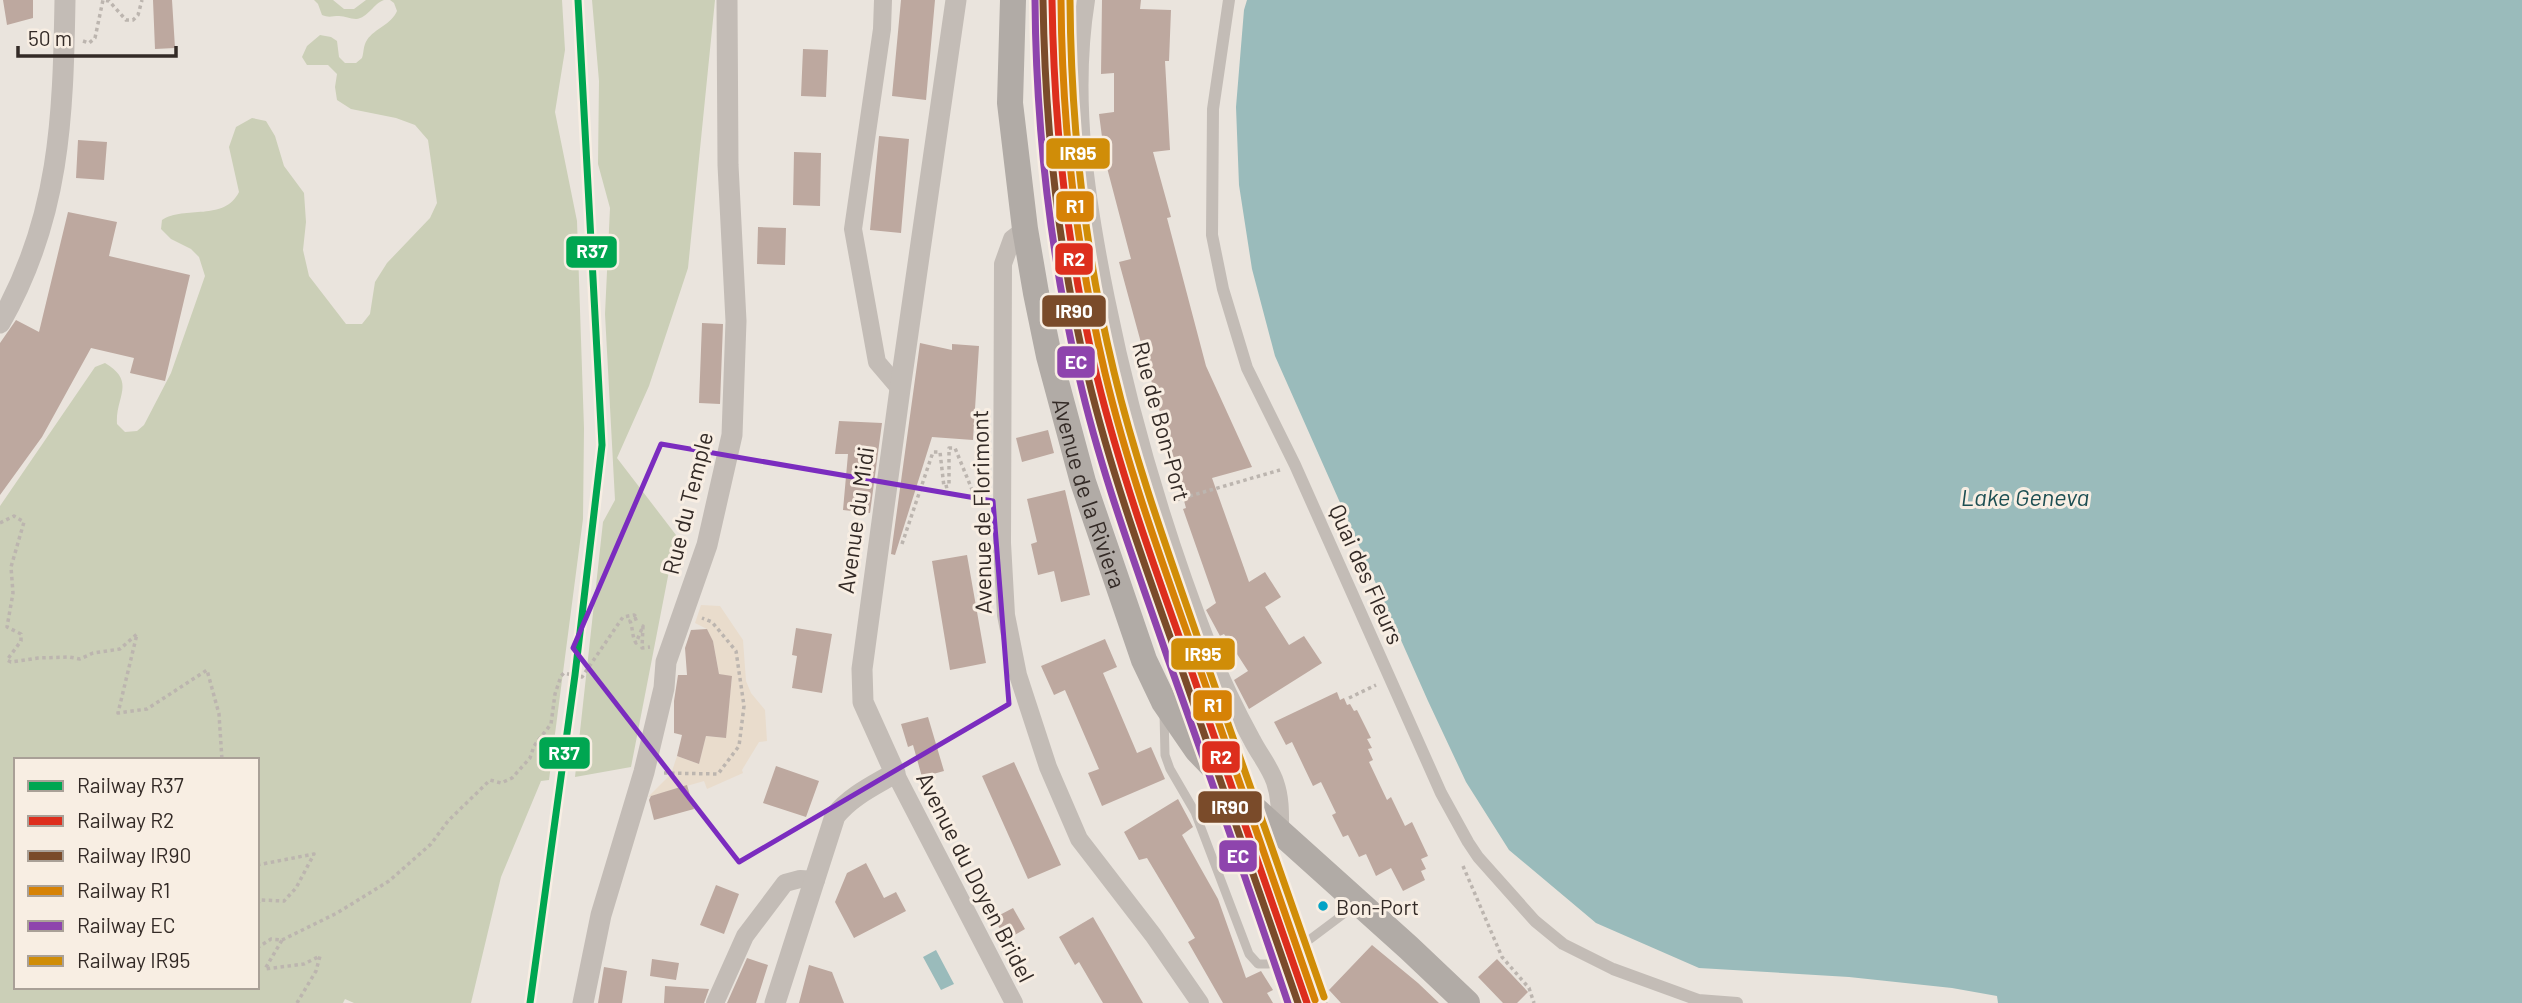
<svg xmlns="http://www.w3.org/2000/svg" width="2522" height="1003" viewBox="0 0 2522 1003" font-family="Barlow,sans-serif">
	<rect width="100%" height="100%" fill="#eae4dd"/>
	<!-- green -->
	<path fill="#cbcfb7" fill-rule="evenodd" d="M314,0H333L344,9H354L366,0H384C374,3 368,18 356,19C350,19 345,16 339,16C332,16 329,18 322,15L318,4Z
		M390,0H562L565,50L555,112L577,221L584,428L583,519L549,780L541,781L501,877L471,1003H354L345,999L343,1003H0V506L95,367L105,363C137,382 115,397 117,424L125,432L137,431L144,425L171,373L205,276L199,257L191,249L171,239L161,229L162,220C185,205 224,222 239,192L229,147L236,127L252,118L266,121L275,136L284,166L304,193L306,222L303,250L309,276L346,324H362L370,314L375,282L387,263L430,218L437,203L428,140L415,125L396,118L351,109L337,100L335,87L337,74L328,65H307L302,57L307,46L320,35L331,37L337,41L339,57L345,63H356L362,58C364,52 363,46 367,40C375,28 391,25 397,11L394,3ZM16,760H257V987H16Z
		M592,0H715L688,268L649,386L617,458L676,535L631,767L575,777L603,522L615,500L605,314L610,208L598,164L599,81Z"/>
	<!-- plaza -->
	<path fill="#e9dccc" d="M701,605L720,606L743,640L746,681L751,693L765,710L767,741L759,742L742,770L743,773L707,789L704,781L648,797L671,774L677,756L699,764L706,736L725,738L732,677L719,674L713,641L707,629L695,623Z"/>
	<!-- water -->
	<path fill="#9abbbb" d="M1247,0H2522V1003H1998L1997,996L1952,988L1849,977L1699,968L1596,923L1509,850L1466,782L1428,701L1275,356L1252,269L1239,185L1236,107L1244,10Z
		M936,950L954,984L941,990L923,957Z"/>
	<!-- building -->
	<path fill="#bda89f" d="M3,0H33V18L7,25Z
		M153,0H172L175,48L155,49Z
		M901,0H935L926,100L892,96Z
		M1102,0H1141L1140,9L1171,10L1169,61H1165L1170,150L1153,152L1171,217L1167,218L1206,366L1252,467L1212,478L1249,582L1265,572L1281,597L1265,607L1289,645L1304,636L1322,663L1249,709L1234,680L1248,671L1224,634L1220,636L1206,610L1216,603L1183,509L1186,508L1119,262L1131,259L1105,160L1099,114L1114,112V73L1101,74Z
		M803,49L828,50L826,97L801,96Z
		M879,136L909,139L901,233L870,230Z
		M78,140L107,142L104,180L76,178Z
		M794,152L821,153L820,206L793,205Z
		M68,212L117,222L109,256L190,275L165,381L130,373L134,358L91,348L42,437L0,495V343L16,320L39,332Z
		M758,227L786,228L785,265L757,264Z
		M702,323L723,324L720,404L699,403Z
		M920,343L952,350V344L979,346L973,440L932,437L895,555L891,554Z
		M839,421L882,423L870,513L843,510L848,454H835Z
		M1048,430L1054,453L1022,462L1016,438Z
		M1065,490L1090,595L1061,602L1054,571L1038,575L1031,544L1037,542L1027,499Z
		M967,555L986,663L950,670L932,561Z
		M796,628L832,634L822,693L792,688L797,656L792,655Z
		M707,629L713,641L719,674L732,676L726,738L706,736L699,764L677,756L682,735L674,733V701L678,675H687L685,648L691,630Z
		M1105,639L1117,667L1103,673L1137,753L1151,747L1165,779L1102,806L1088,773L1099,769L1065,690L1054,695L1041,666Z
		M1337,692L1340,700L1344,698L1347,705L1350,704L1354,711L1357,710L1371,738L1367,739L1372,748L1368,749L1373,760L1369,762L1387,800L1391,797L1405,826L1412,822L1428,856L1421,859L1426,869L1421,871L1425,880L1403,891L1391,868L1376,876L1366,854L1359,857L1348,835L1343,837L1332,815L1336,813L1321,782L1313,786L1292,742L1286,745L1274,722Z
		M928,717L944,771L922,777L913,745L908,747L901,724Z
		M1014,762L1061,865L1028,879L982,776Z
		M776,766L819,781L806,817L763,803Z
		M687,785L694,809L654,820L649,800L651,796Z
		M1178,799L1193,827L1182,835L1218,899L1246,978L1261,971L1273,990L1267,993L1273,1003H1223L1188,942L1195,938L1147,858L1139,860L1124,832Z
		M866,863L884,898L896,892L906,911L854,938L835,902L847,873Z
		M716,885L739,894L724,934L700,925Z
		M1013,908L1025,929L1006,940L994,918Z
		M1093,917L1143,1003H1103L1079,962L1075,965L1059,937Z
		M1372,945L1418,983L1439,1003H1341L1329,990Z
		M747,958L768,965L756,1003H727Z
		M652,959L679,963L676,980L650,976Z
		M1497,959L1528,992L1517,1003H1503L1478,977Z
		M809,965L832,972L844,1003H799Z
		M604,967L627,971L622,1003H598Z
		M665,986L709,989L704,1003H664Z"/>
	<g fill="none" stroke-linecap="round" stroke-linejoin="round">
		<!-- path -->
		<path stroke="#bcb5af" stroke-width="3.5" stroke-dasharray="3.5 3.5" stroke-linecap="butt" d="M83,41L89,43L95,38L103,0L109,1L126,20H133L138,15L142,0
			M1176,500L1280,470
			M0,523L14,516L24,522L11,567L13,593L7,627L21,634V641L7,660L11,662L38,658L69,657L80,659L93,653L120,649L137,634L118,713L147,709L207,670L219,714L222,760
			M902,544L933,452H940L944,487L949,486V448H955L975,497H979L977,480L982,486
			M1349,698L1376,685
			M664,773L718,774L739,746L744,706L736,651L712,622L702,618
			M257,865L314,854L296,888L284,901L260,900L257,905
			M1463,866L1502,957L1529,988L1534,1003
			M282,940L337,913L389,881L431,844L448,821L490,780L501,783L512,778L530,758L534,746L551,724L555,694L561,676L564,673L582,677L623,617L634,615L638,618L630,621C633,628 632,637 636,643L643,626L642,648L650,647
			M257,948L271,939L282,940L265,969L304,964L320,956L316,971L297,1003
			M1309,956L1326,1003"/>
		<!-- service -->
		<path stroke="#c3bcb6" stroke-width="9" d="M1164,713L1165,755L1170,769L1195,812L1249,954L1258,964H1268
			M1297,949L1357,904"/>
		<!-- pedestrian -->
		<path stroke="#c3bcb6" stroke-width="12" d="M1229,0L1213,109L1212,235L1223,289L1247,368L1295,465L1441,793L1468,842L1478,857L1535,921L1563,944L1613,969L1698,1000L1737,1003"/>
		<!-- minor -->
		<path stroke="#c3bcb6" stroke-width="18" d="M883,0L882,29L853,229L877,362L900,389
			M1086,0C1070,99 1086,201 1106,299C1130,418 1165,536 1209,649C1221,680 1236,711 1252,740C1259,754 1270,767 1275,782C1281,799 1280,816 1280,834
			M1025,229L1012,239L1003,264L1002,543L1006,615L1018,675L1048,767L1079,839L1153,935L1200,1003
			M895,773L1014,1003
			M715,1003L745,936L785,883L800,879L816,880"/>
		<!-- tertiary -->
		<path stroke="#c3bcb6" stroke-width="21" d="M0,323C60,218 63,118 65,0
			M583,1003L601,915L644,772L664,688L666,662L707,545L732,435L736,321L728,165L727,0
			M775,1003L835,816C851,796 873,786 895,773L863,702L862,669L900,389L956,0"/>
		<!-- primary -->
		<path stroke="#b1aba6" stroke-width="26" id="s1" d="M1013,0L1010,103L1025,229L1036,293L1049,356L1083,482L1144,660L1164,702L1197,750L1250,805L1409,948L1467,1003"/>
		<defs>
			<path id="rail-1" d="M530,1003L575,675L602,445L578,0"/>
			<path id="rail-2" d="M1052,0C1054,127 1067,253 1097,377C1121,475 1155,569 1189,664C1228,777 1268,890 1307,1003"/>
			<path id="rail-3" d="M1043,0C1045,127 1058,253 1088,377C1111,473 1145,566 1178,659C1218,773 1258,888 1298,1003"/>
			<path id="rail-4" d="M1061,0C1062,126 1076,250 1105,373C1128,469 1162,562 1195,655C1235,770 1276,885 1315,1000"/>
			<path id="rail-5" d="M1035,0C1036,128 1050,253 1079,377C1101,473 1136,566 1168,659C1209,773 1249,888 1288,1003"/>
			<path id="rail-6" d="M1070,0C1071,125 1084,249 1114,372C1137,468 1171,560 1203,653C1244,768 1284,882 1324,997"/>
		</defs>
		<!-- rail-1 casing -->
		<use href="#rail-1" stroke="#f8eee3" stroke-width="12"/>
		<!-- rail-2 casing -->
		<use href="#rail-2" stroke="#f8eee3" stroke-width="12"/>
		<!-- rail-3 casing -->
		<use href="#rail-3" stroke="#f8eee3" stroke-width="12"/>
		<!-- rail-4 casing -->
		<use href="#rail-4" stroke="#f8eee3" stroke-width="12"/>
		<!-- rail-5 casing -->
		<use href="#rail-5" stroke="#f8eee3" stroke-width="12"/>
		<!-- rail-6 casing -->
		<use href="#rail-6" stroke="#f8eee3" stroke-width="12"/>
		<!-- rail-1 -->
		<use href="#rail-1" stroke="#00a651" stroke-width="7"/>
		<!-- rail-2 -->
		<use href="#rail-2" stroke="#dd2e1d" stroke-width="7"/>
		<!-- rail-3 -->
		<use href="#rail-3" stroke="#7a4b2a" stroke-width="7"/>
		<!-- rail-4 -->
		<use href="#rail-4" stroke="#d68206" stroke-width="7"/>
		<!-- rail-5 -->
		<use href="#rail-5" stroke="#8e44ad" stroke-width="7"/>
		<!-- rail-6 -->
		<use href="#rail-6" stroke="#d08d08" stroke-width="7"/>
	</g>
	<!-- marked area -->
	<path fill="none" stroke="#7b2cbf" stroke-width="5" stroke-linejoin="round" d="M661,444L993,501L1009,704L739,862L573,648Z"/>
	<!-- markers -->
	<circle fill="#03a3c6" stroke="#f8eee3" stroke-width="2.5" cx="1323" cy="906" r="6"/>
	<g text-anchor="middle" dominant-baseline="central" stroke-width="6" stroke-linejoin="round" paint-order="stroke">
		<!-- bus labels -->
		<g font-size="21" fill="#332a26" stroke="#f8eee3" text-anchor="start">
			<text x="1336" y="906">Bon-Port</text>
		</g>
		<!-- street labels -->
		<g font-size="23" fill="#332a26" stroke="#f8eee3">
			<text transform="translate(1162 421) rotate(75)">Rue de Bon-Port</text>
			<text stroke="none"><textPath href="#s1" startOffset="502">Avenue de la Riviera</textPath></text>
			<text transform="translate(687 503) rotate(-76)">Rue du Temple</text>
			<text transform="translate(981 512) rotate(-91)">Avenue de Florimont</text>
			<text transform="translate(855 520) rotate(-82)">Avenue du Midi</text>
			<text transform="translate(1367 574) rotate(66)">Quai des Fleurs</text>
			<text transform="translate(976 877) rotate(63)">Avenue du Doyen Bridel</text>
		</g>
		<!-- water labels -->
		<g font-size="24" font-style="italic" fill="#1d4f53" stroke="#f8eee3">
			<text x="2025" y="496">Lake Geneva</text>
		</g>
	</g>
	<g stroke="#f8eee3" stroke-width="2.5">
		<rect x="1045" y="137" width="66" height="33" rx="7" fill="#d08d08"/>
		<rect x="1055" y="190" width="40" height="33" rx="7" fill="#d68206"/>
		<rect x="565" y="235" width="53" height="34" rx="7" fill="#00a651"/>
		<rect x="1054" y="242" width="40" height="34" rx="7" fill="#dd2e1d"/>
		<rect x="1041" y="294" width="66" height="34" rx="7" fill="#7a4b2a"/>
		<rect x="1056" y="345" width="40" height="34" rx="7" fill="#8e44ad"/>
		<rect x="1170" y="637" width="66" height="34" rx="7" fill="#d08d08"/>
		<rect x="1192" y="689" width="41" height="33" rx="7" fill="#d68206"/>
		<rect x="538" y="736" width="53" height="34" rx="7" fill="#00a651"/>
		<rect x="1201" y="740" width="40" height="34" rx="7" fill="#dd2e1d"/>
		<rect x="1197" y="790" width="66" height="34" rx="7" fill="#7a4b2a"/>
		<rect x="1218" y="839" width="40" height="34" rx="7" fill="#8e44ad"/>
	</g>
	<g font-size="19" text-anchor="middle" font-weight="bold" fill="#fff">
		<text x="1078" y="160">IR95</text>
		<text x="1075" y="213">R1</text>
		<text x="592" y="258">R37</text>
		<text x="1074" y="266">R2</text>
		<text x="1074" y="318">IR90</text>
		<text x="1076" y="369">EC</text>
		<text x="1203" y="661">IR95</text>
		<text x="1213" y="712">R1</text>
		<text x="564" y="760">R37</text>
		<text x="1221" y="764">R2</text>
		<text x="1230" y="814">IR90</text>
		<text x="1238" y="863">EC</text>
	</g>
	<!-- legend -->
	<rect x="14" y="758" width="245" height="231" fill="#f8eee3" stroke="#a9a097" stroke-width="2"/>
	<rect x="28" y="781" width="35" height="10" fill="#00a651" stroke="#a9a097" stroke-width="2"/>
	<text x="77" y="793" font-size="21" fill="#332a26">Railway R37</text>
	<rect x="28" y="816" width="35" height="10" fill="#dd2e1d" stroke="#a9a097" stroke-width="2"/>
	<text x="77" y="828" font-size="21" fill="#332a26">Railway R2</text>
	<rect x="28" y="851" width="35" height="10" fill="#7a4b2a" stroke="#a9a097" stroke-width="2"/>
	<text x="77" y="863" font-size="21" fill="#332a26">Railway IR90</text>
	<rect x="28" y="886" width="35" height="10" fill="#d68206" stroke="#a9a097" stroke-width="2"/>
	<text x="77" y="898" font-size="21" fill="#332a26">Railway R1</text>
	<rect x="28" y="921" width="35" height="10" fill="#8e44ad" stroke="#a9a097" stroke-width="2"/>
	<text x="77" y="933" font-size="21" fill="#332a26">Railway EC</text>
	<rect x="28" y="956" width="35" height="10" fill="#d08d08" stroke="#a9a097" stroke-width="2"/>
	<text x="77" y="968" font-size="21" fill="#332a26">Railway IR95</text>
	<!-- scale -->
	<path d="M18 46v10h158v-10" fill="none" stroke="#332a26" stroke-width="3.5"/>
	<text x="28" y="46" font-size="21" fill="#332a26" stroke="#f8eee3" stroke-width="5" paint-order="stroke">50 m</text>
</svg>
